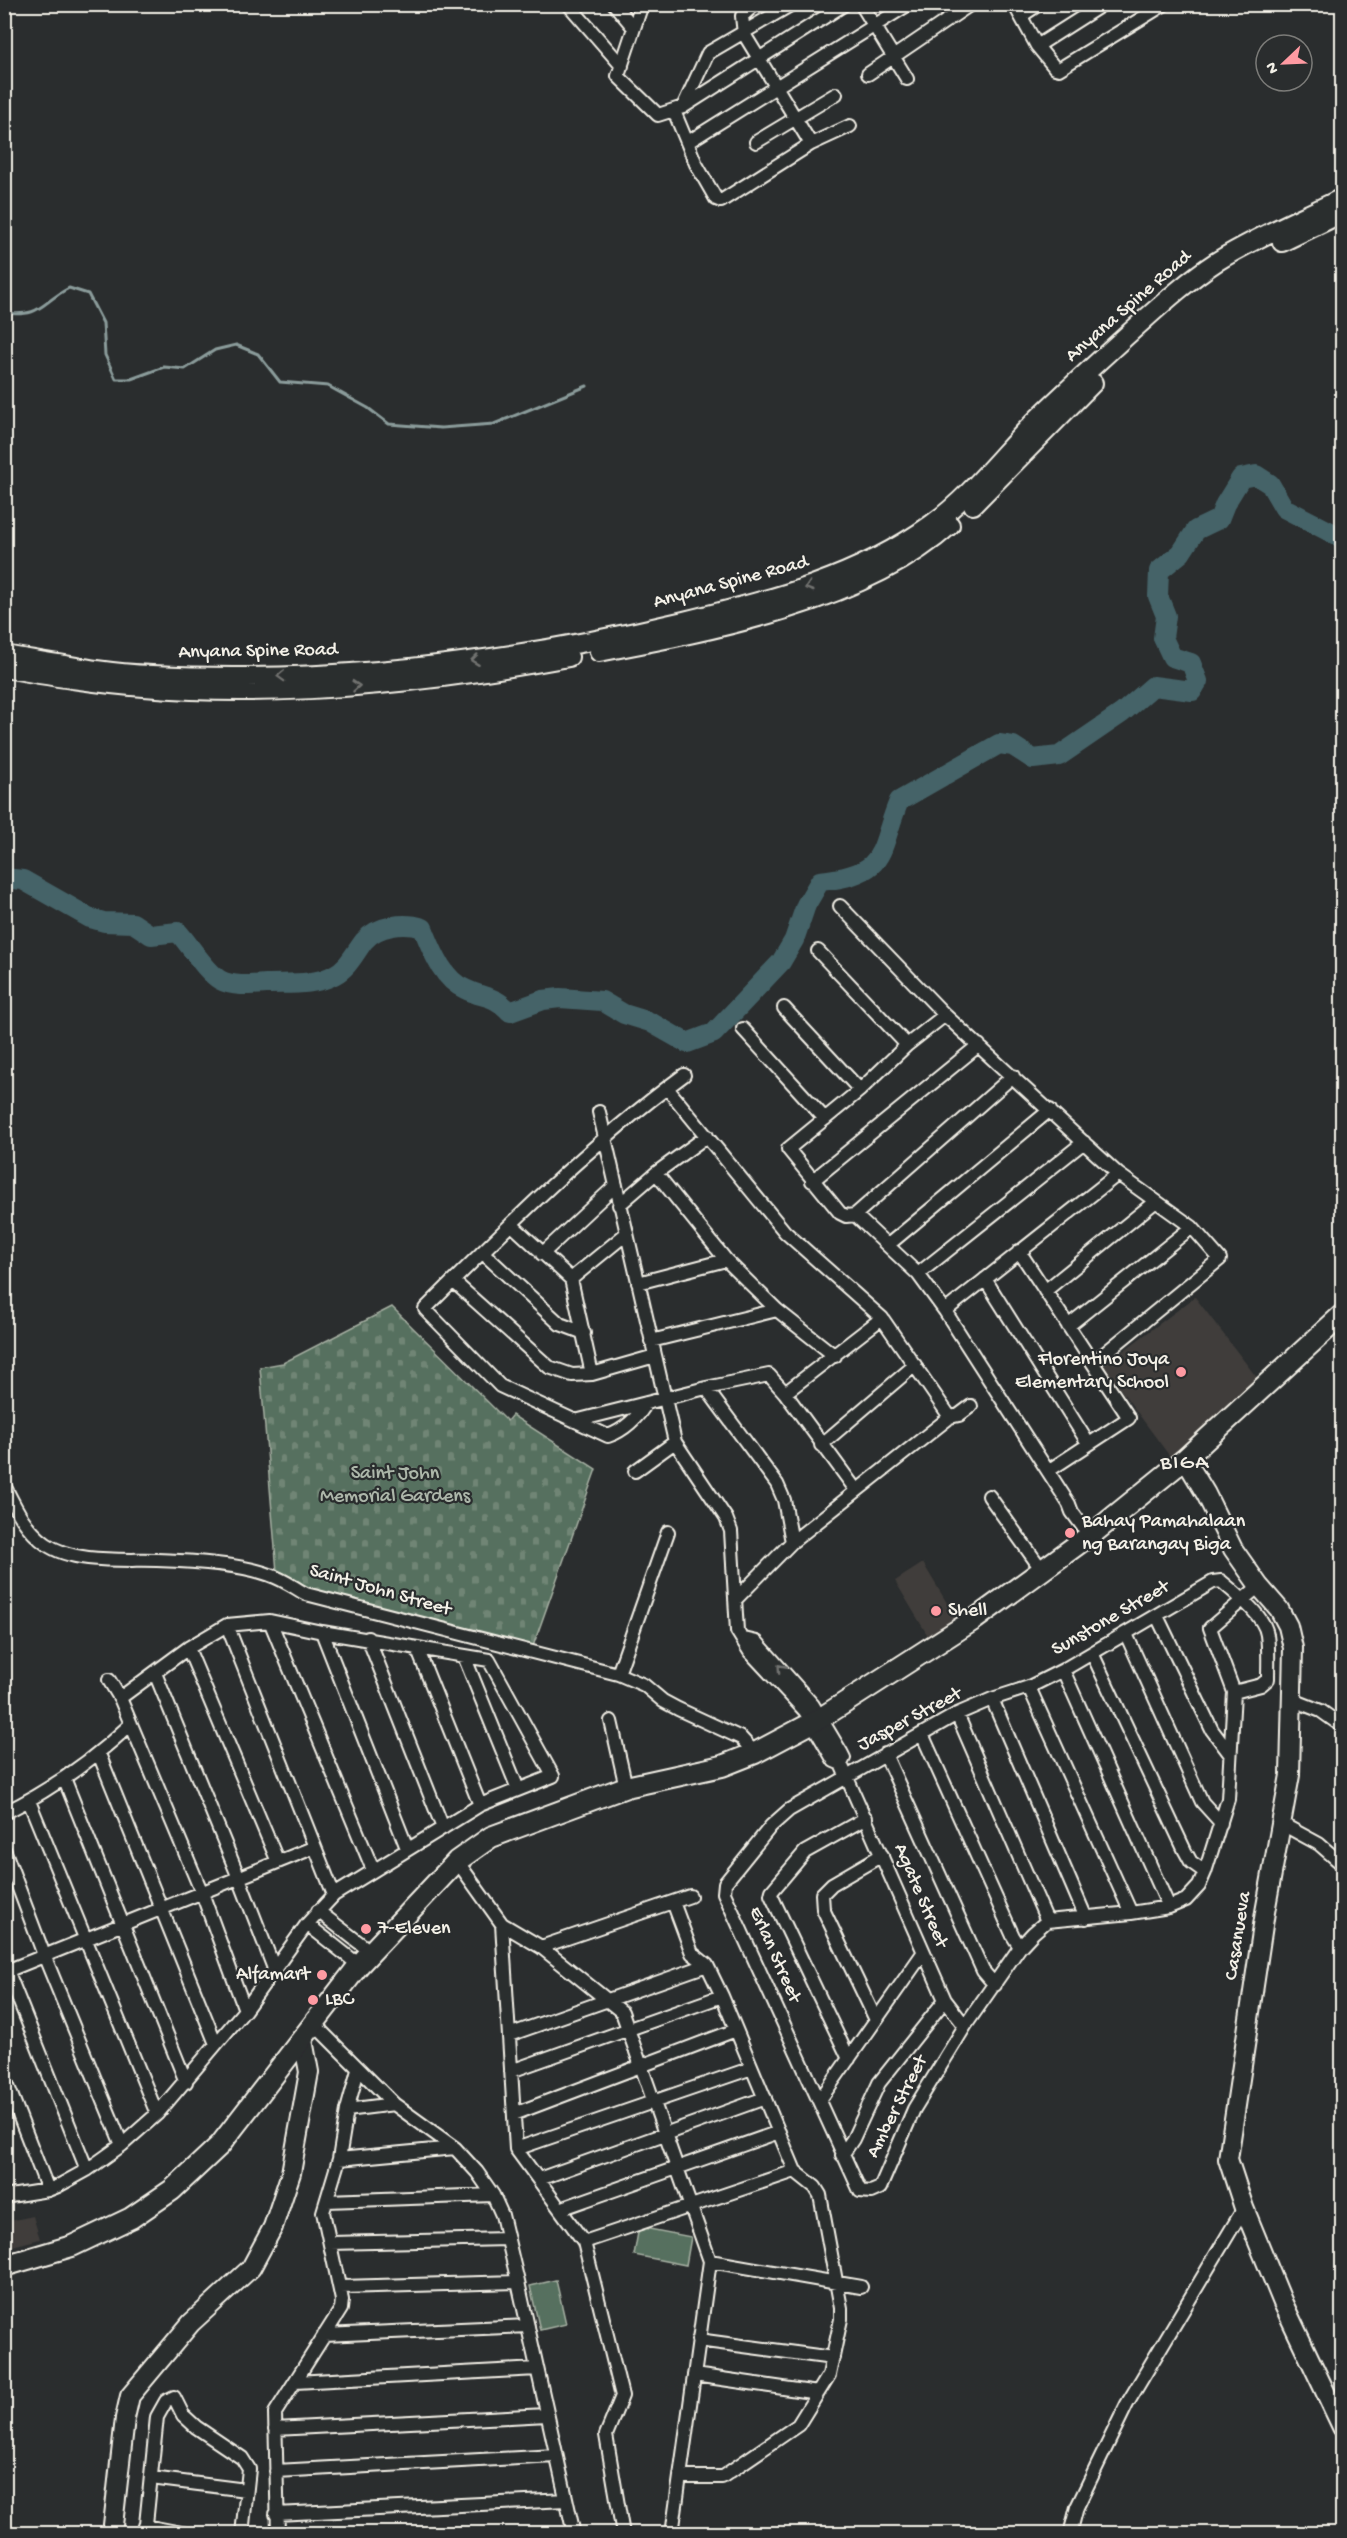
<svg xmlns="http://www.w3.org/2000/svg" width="1347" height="2538" viewBox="0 0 1347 2538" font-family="'Gochi Hand',sans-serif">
	<defs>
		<pattern id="cemetery-stones" width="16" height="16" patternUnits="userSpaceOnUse" patternTransform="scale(1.5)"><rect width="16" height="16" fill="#57705e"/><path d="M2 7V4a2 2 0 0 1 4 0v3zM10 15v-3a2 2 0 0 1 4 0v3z" fill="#708575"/></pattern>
	</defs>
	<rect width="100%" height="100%" fill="#2a2d2e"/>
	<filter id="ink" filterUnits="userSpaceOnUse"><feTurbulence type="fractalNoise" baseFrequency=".0167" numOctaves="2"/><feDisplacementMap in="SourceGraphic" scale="12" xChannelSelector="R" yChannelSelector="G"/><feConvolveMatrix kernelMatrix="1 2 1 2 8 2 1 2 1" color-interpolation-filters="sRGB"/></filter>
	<g filter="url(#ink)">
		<!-- built -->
		<path fill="#3f3c3a" d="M1195,1297L1258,1379L1171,1458L1103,1366Z
			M923,1563L959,1623L931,1641L895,1581Z
			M33,2216L40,2239L5,2248V2222Z"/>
		<!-- green -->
		<path fill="#57705e" stroke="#a6b0a3" stroke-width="1.5" d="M639,2227L691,2237L686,2265L634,2255Z
			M556,2280L566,2324L540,2330L530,2286Z"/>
		<!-- cemetery -->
		<path fill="url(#cemetery-stones)" stroke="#a6b0a3" stroke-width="1.5" d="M392,1307L507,1421L512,1415L596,1469L532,1649L310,1593L277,1572L260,1367L283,1363Z"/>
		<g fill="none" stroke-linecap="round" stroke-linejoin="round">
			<!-- stream -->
			<path stroke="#8b9c9b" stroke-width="3" d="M4,313C43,317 39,304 69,288L88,294L103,323L105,355L116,379H131L164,367L185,369L215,350L236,345L258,354L280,382L328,386L368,408L389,424L441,428L494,424L587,386"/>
			<!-- river -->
			<path stroke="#456368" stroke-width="20" d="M4,878L23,880L90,918L104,922L133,923L151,935L178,932C190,945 205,971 220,980C233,987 252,985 266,984C288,983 314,986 334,975C349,967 354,954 364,941C377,925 405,922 423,928C432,950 442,979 465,989C485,999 493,994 510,1012L543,1000L560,998L602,1001L624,1014L650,1022L687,1043L714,1033L781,962L794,940L806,905L820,881C890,873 877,854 899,801L999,744L1013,746L1033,759L1059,756L1122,713L1153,686L1192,691L1198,681L1191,663L1172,657L1163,638L1166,616L1158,596L1159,571L1181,553L1196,530L1219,519L1225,504L1241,478L1256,475L1270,484L1284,508L1342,538"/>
			<defs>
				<path id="street" d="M568,4L622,66
					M614,4L634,28
					M642,4L618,76L658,115L683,107L845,4
					M755,4L742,16L744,34L811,144
					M861,4L907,79
					M1014,4L1037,46L1055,68L1059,69L1165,4
					M1021,16L1039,4
					M1037,46L1103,4
					M868,74L971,4
					M683,107L708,53L792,4
					M674,111L696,164L716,199L721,201L811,144L850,126
					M688,142L909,4
					M756,142L836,94
					M840,906L945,1015L1118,1174L1192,1227L1220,1259L1093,1363
					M818,951L907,1045
					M784,1008L860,1090
					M743,1029L825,1119
					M1013,1076L855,1215L918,1274L945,1311L1069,1504L1072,1512L1089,1535
					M667,1088L785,1232L882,1318L950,1417L792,1542L735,1600
					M599,1112L675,1442L726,1518L731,1531L737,1631L750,1652L805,1711L834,1761L841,1764L945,2000L965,2026
					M656,1173L726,1260L777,1310L835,1356
					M812,1181L979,1045
					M619,1205L656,1173L707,1136
					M855,1215L846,1216L840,1213L788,1149L860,1090L907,1045L945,1015
					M511,1224L571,1279L626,1234
					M888,1245L1050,1110
					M1019,1251L1129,1418L1048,1471
					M482,1252L560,1324L584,1333
					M542,1254L616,1185
					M918,1274L1084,1142
					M571,1279L592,1374
					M985,1279L1088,1443
					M453,1281L549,1367L572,1375L592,1374L655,1356
					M638,1283L726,1260
					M1045,1291L1156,1201
					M945,1311L1118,1174
					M1068,1326L1192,1227
					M651,1341L777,1310
					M706,1388L777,1484L784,1500L792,1542
					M785,1393L882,1318
					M646,1403C639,1417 623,1431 608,1436L500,1386L425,1309C507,1227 590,1144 684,1075
					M950,1417L959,1415L971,1406
					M575,1421L706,1388L769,1375L785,1393L856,1490
					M821,1445L915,1365
					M635,1471L675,1442
					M4,1485C15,1507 25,1529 46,1544C74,1564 124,1559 157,1560C189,1561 241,1564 270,1575C283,1579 295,1588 306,1594L618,1674L644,1685L663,1701L678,1709L741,1738L755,1753
					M989,1496L1042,1570
					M1157,1616L1212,1730L1230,1754
					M270,1621L373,1870
					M227,1625L334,1895
					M322,1632L407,1848
					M1126,1634L1202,1802L1221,1823
					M368,1638L443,1828
					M744,1639L757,1642L813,1705L841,1752L844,1758L841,1764
					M188,1648L278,1862
					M417,1648L480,1805
					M1092,1653L1185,1851L1191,1862L1205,1872
					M464,1656L518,1789
					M1063,1670L1169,1907
					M155,1673L239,1878L275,1971
					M618,1674L668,1532
					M109,1680L120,1698L202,1893L245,2010
					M1029,1687L1131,1913
					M1234,1692L1261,1685L1268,1679C1268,1665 1269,1649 1267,1635C1265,1616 1235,1593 1221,1581L1213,1582L1063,1670L1029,1687L992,1699L957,1714L789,1810L771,1826L725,1883L724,1893L860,2191L871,2192L880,2188L914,2109L965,2026L1020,1947L1033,1933L1047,1921L1131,1913L1169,1907L1186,1900L1199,1886L1205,1872L1228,1799L1234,1692L1210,1628L1259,1586
					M992,1699L1086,1918
					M1293,1700L1321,1711L1342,1726
					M957,1714L1047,1921
					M611,1721L626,1787
					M922,1734L1013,1936L1020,1947
					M99,1754L216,2044
					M885,1754L983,1971L995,1985
					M64,1778L186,2082
					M29,1801L157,2114
					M4,1813C51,1790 93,1760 131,1724
					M1282,1824L1319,1844L1342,1864
					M4,1849L44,1955L122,2145
					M457,1861L502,1924L541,1947L622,2012L710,2261L672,2534
					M673,1902L692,1953L707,1965L722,1996L795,2171L815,2187L820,2195L841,2308V2319L829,2375L798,2425L722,2477H681
					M318,1911L370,1951
					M307,1924L359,1965
					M502,1924L516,2149L584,2242L622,2396L606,2435L623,2534
					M541,1947L690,1896
					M5,1965L87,2170
					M4,1972L315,1847
					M876,2020L823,1909L822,1894L832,1884L882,1855
					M315,2025L394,2104L455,2148L477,2172L493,2195L502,2215L518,2282L574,2534
					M509,2035L707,1965
					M849,2059L771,1895L772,1891L805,1852L866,1818
					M511,2071L722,1996
					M4,2076L48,2190
					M819,2101L923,1953
					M347,2110L394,2104
					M514,2114L736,2030
					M516,2149L752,2068
					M842,2155L853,2139L879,2083L945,2000
					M339,2159L455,2148
					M539,2179L765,2098
					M4,2197L48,2190L58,2186L87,2170L122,2145L157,2114L245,2010L307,1924L334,1895L480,1805L553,1776L489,1660L322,1632L270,1621L227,1625L188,1648L120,1698
					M327,2201L493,2195
					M560,2209L779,2132
					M584,2242L795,2171
					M330,2243L508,2239
					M710,2261L861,2287
					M341,2287L518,2282
					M324,2335L528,2326
					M698,2340L833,2358
					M694,2375L818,2393
					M295,2382L537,2369
					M275,2429L547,2415
					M276,2471L556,2456
					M151,2478L246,2490
					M276,2514L566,2500
					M145,2526L187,2534
					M145,2534L157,2417L166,2401L174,2397L183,2415L196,2427L242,2458L249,2469L242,2534
					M278,2534L275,2413L341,2309L342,2300L323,2212L339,2159L347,2110L358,2070
					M1070,2534L1077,2507L1127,2404L1244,2208"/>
				<path id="secondary" d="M1282,242L1342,213
					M973,505L1093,383
					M599,652C710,631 865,602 950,525
					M4,655C53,663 103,673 152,675C330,684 511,662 684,621C771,600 858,578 932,524C972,495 1002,454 1037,419C1069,388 1102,358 1135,328C1161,305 1187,281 1216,262C1256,237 1300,219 1342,198
					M4,668C51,676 97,684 144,687C285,699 430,683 569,657
					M1185,1459L1206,1494L1233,1549L1259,1586L1279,1609L1288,1626L1293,1648L1290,1775L1265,1912L1228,2159L1244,2208L1283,2303L1342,2427
					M112,2534L125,2418L130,2396L191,2323L251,2268L273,2227L291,2173L309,2072L303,2040"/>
				<path id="primary" d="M4,2266L72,2246L131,2218L172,2190L220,2145L359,1965L457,1861L491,1837L626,1787L722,1766L755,1753L821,1718L975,1619L1096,1531L1185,1459L1342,1315"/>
			</defs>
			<!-- street casing -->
			<use href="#street" stroke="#f4f1e8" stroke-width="16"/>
			<!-- secondary casing -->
			<use href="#secondary" stroke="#f4f1e8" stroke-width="22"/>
			<!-- primary casing -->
			<use href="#primary" stroke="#f4f1e8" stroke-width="24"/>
			<!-- street -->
			<use href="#street" stroke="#2a2d2e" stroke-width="12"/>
			<!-- secondary -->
			<use href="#secondary" stroke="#2a2d2e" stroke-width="18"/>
			<!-- primary -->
			<use href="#primary" stroke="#2a2d2e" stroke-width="20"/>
		</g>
		<!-- one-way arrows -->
		<defs><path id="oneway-chevron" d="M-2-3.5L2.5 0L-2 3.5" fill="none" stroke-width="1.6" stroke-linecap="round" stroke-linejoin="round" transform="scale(1.5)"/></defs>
		<g stroke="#71726f">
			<use href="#oneway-chevron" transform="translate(809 587) rotate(162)"/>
			<use href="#oneway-chevron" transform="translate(475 660) rotate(173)"/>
			<use href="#oneway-chevron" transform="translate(281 676) rotate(178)"/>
			<use href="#oneway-chevron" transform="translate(356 686) rotate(-5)"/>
			<use href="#oneway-chevron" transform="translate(781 1668) rotate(-132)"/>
		</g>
	</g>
	<!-- markers -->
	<g fill="#ff9aa2" stroke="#2a2d2e" stroke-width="2">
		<circle cx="1181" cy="1372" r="6"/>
		<circle cx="1070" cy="1533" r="6"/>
		<circle cx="936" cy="1611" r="6"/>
		<circle cx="366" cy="1929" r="6"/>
		<circle cx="322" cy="1975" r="6"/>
		<circle cx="313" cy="2000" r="6"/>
	</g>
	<g text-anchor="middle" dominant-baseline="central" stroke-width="4.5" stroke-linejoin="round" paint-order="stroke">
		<!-- street labels -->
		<g font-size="20" fill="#f4f1e8" stroke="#2a2d2e">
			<text transform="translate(1129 307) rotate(-41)">Anyana Spine Road</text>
			<text transform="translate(731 583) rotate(-15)">Anyana Spine Road</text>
			<text transform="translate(258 652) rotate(-1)">Anyana Spine Road</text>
			<text transform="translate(380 1591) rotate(16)">Saint John Street</text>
			<text transform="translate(1111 1619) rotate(-30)">Sunstone Street</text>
			<text transform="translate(910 1720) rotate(-28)">Jasper Street</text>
			<text transform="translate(920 1896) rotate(67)">Agate Street</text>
			<text transform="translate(1239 1936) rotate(-81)">Casanueva</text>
			<text transform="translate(774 1955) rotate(66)">Erlan Street</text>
			<text transform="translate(898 2107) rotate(-63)">Amber Street</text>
		</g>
		<!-- poi labels -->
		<g font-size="20" fill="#f4f1e8" stroke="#2a2d2e" text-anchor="start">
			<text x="1169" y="1360" text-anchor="end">Florentino Joya<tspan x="1169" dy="23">Elementary School</tspan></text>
			<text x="1082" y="1522">Bahay Pamahalaan<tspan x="1082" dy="23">ng Barangay Biga</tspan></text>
			<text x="948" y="1611">Shell</text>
			<text x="378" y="1929">7-Eleven</text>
			<text x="310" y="1975" text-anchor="end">Alfamart</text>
			<text x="325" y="2000">LBC</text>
		</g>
		<!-- park labels -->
		<g font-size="20" fill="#adb7aa" stroke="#2a2d2e">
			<text x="395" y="1474">Saint John<tspan x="395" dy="23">Memorial Gardens</tspan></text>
		</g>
		<!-- quarter labels -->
		<g font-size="22" letter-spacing="1.5" fill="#f4f1e8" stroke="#2a2d2e">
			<text x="1185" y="1464">BIGA</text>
		</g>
	</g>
	<!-- margin -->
	<rect width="1347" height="2538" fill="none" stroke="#2a2d2e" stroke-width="24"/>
	<rect x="12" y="12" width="1323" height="2514" fill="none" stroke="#f4f1e8" stroke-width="2" filter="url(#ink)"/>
	<!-- north arrow -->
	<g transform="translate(1284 63) rotate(247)"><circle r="28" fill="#2a2d2e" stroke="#7b7b78" stroke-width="1.5"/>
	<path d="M0-4.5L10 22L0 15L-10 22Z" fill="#ff9aa2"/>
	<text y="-9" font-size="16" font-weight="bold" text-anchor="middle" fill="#f4f1e8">N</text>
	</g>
</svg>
